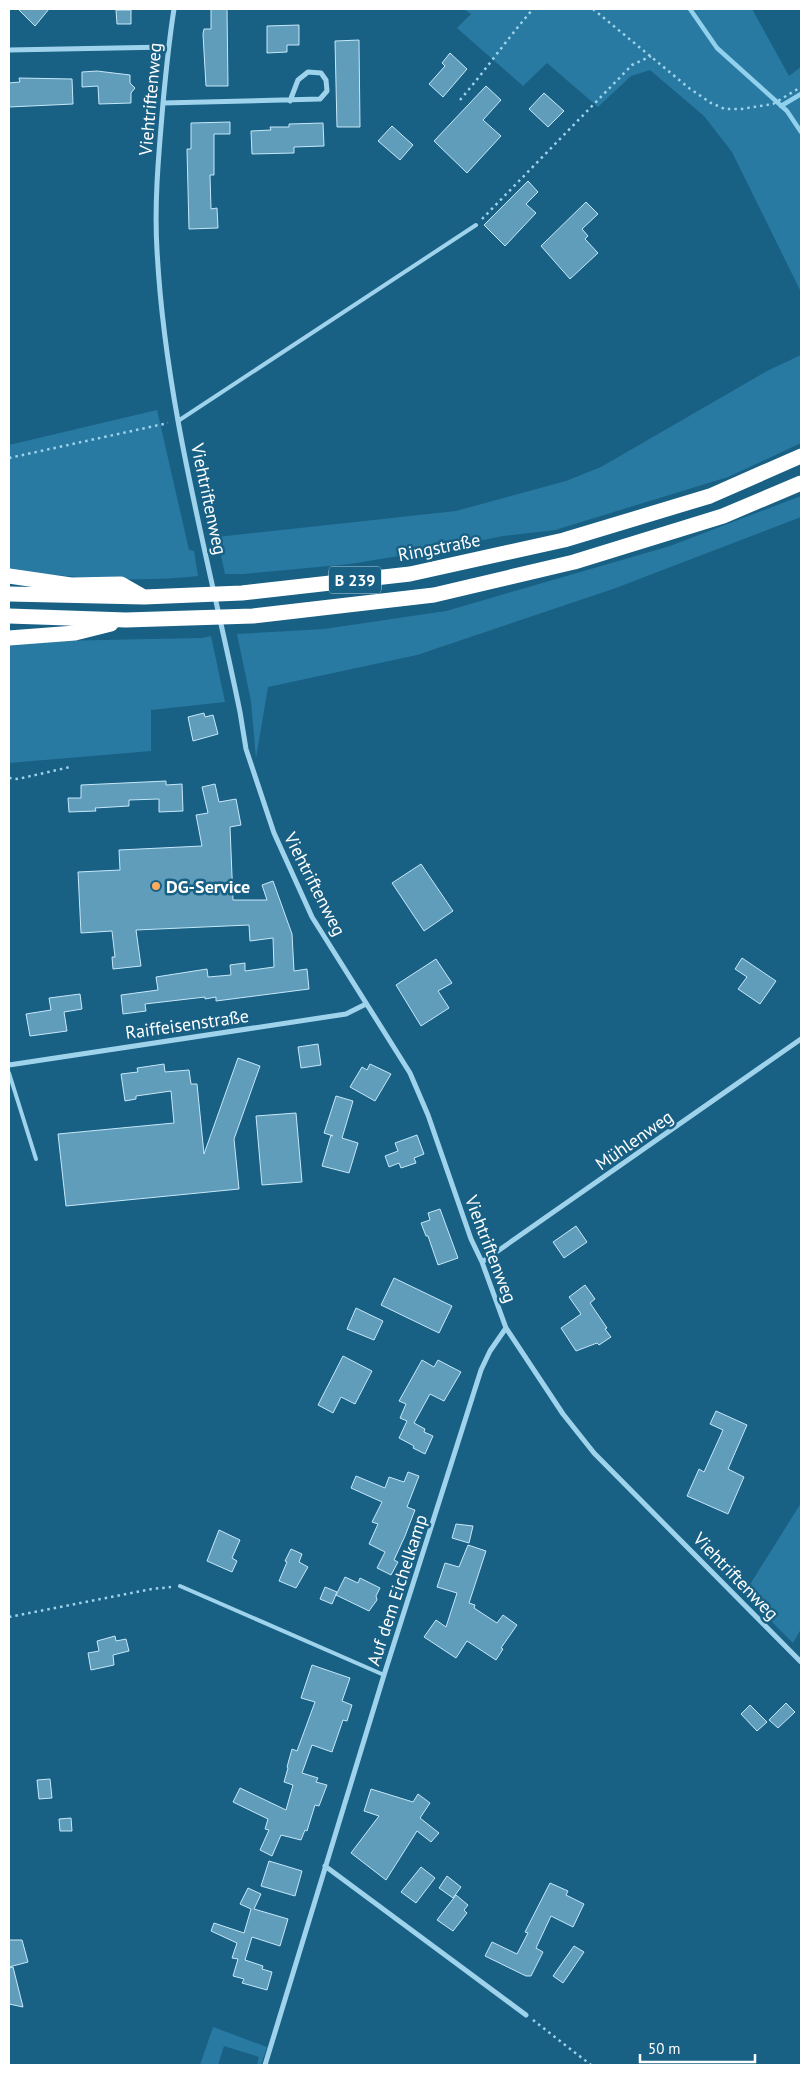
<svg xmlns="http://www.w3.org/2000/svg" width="810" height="2074" viewBox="0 0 810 2074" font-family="'PT Sans',sans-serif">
	<rect width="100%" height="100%" fill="#196085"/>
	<!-- green -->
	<path fill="#297aa2" d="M464,9H752L789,76L801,67V292L732,152L704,116L650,70L631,76L598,107L547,63L523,86L457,28L471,14Z
		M801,355V443L728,477L555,530L503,536L429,551L350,564L243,574H225L217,537L456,511L566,481L601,467L767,371Z
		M157,410L189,550L194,551L198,576C136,583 71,578 9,569V445Z
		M801,496V517L613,589L417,655L268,687L256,758L251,701L237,634L324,629L446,611L670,546Z
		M211,636L225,702L151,710V751L9,763V645L54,641L202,638Z
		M801,1503V1629L793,1643L744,1594Z
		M213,2027L267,2047L261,2065H257L259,2057L224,2046L218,2065H200Z"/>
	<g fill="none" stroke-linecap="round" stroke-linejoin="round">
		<!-- stream -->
		<path stroke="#92d1ee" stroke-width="4.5" d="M690,9L717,48L787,111L801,132
			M781,106L801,94"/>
	</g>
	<!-- building -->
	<path fill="#609dbb" stroke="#c5e8f9" d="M18,9H49L35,26Z
		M211,9H227L228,86H206L203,34L204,29H211Z
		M116,10H131V24H117Z
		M299,25V45H287V52L267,53V26Z
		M359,40L360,127H337L335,41Z
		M450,53L467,69L443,97L429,84L445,66L442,63Z
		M97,71L130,75V83L135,88L131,93V103L99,104L98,86L82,87V72Z
		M19,78L72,79L73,104L9,107V83L20,82Z
		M486,86L501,100L483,120L501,136L467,173L434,141Z
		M544,93L564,111L548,127L529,109Z
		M230,122V134H214V175H210L211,209L217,208L218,228L189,229L187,149H191V123Z
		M323,123L324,146L294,147V153L252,154L251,131L271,130L270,127H289V124Z
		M392,126L413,145L400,160L378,141Z
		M528,181L538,192L526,204L536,213L505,246L484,225Z
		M586,202L598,214L582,229L588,236L585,239L598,253L570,279L541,246Z
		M204,713L205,717L213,715L218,734L193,741L188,717Z
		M166,781V785L182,784L183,811L159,812V799L129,800V806L95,808L96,811L69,812L68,798H81V785Z
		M215,784L219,802L236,799L241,825L230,827L233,900H267L262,885L273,881L292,934L294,971L307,969L309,989L216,1001V997L205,999V997L145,1004L146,1011L123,1014L121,995L158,990L156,977L207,969L208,977L231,975L230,965L245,963V971L274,967L273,938L250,941L249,925L136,930L141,966L113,969L112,957H115L112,931L81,933L78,872L120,870L119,850L202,846L196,815L208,813L202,787Z
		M421,864L453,911L424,931L392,883Z
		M742,958L776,981L760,1004L738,989L747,977L735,969Z
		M436,959L452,983L438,991L449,1008L421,1026L396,985Z
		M80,994L82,1009L64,1012L67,1031L30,1036L26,1014L51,1010L49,998Z
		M318,1044L321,1065L301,1068L298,1047Z
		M238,1058L260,1066L234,1139L239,1189L66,1206L58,1134L174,1123L171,1091L136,1096V1099L125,1101L121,1074L138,1072L137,1068L164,1064L165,1072L189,1070L191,1084H197L204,1154Z
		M370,1064L391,1074L375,1101L350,1087L362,1067L367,1070Z
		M336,1096L353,1101L342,1138L358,1143L349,1173L322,1166L331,1135L333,1136L324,1133Z
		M296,1113L302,1182L262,1185L256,1116Z
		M417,1135L424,1154L414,1158L416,1163L401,1168L399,1163L389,1167L385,1156L398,1151L395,1143Z
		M440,1209L458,1258L438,1265L428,1236H426L421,1223L430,1220L428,1213Z
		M576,1226L587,1242L564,1258L553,1242Z
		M394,1278L452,1306L439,1333L381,1305Z
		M585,1285L595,1299L590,1303L607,1328L605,1329L611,1337L599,1345L597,1343L576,1351L561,1328L581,1314L569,1297Z
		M356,1308L383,1321L374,1340L347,1329Z
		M343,1356L372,1371L355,1404L341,1397L333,1413L318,1405Z
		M422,1360L434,1367L438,1360L461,1372L444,1401L430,1394L414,1423L425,1429L424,1432L433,1436L425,1454L413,1448L414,1446L399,1438L407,1421L400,1418L406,1404L399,1401Z
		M716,1411L747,1425L728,1469L744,1477L728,1514L687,1496L699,1469L704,1472L723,1430L710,1424Z
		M408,1472L419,1476L407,1507L415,1510L405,1536L394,1560L398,1562L391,1575L377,1568L385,1552L369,1544L378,1524L372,1522L382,1502L351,1488L356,1476L385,1488L389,1477L404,1482Z
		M456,1524L473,1526L469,1543L452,1538Z
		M219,1530L240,1540L232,1558L237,1561L232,1572L207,1561Z
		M468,1545L486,1551L469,1603L475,1605L474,1608L497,1623L503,1615L517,1625L501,1648L503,1649L496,1660L467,1641L456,1658L424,1637L436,1620L446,1627L457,1593L437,1587L445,1563L459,1567Z
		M291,1549L302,1554L299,1562L308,1567L296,1588L279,1581L287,1562L285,1561Z
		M345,1577L358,1583L360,1578L380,1588L376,1596L377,1600L369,1611L336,1595Z
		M325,1587L337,1592L332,1604L320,1599Z
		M115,1636L116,1641L126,1639L129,1651L113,1655L114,1665L91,1670L88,1653L99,1651L97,1641Z
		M312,1665L350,1678L342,1701L352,1705L347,1721L343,1720L332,1752L312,1745L302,1773L318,1778L316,1782L327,1785L319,1806L315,1805L307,1831L305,1830L301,1840L281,1835L272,1856L260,1850L269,1830L265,1829L268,1819L233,1802L240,1788L286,1810L293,1785L284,1782L288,1768L287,1767L292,1749L297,1751L315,1702L301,1698Z
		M786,1703L795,1712L778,1728L769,1720Z
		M750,1705L767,1722L757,1731L741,1714Z
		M50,1779L52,1798L39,1799L37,1780Z
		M371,1789L413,1802L418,1794L430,1803L420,1818L439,1833L431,1842L417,1831L386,1880L351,1853L379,1816L364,1811Z
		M71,1818L72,1831H60L59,1819Z
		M269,1861L302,1871L295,1896L261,1886Z
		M421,1867L435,1878L416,1903L401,1892Z
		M447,1876L461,1887L453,1898L439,1888Z
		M550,1883L568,1891L566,1895L584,1904L573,1927L551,1916L536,1948L543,1952L531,1976H526L485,1956L492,1942L517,1954L528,1933L525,1932Z
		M248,1888L261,1894L254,1909L288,1919L280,1946L252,1937L245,1960L263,1966L262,1969L272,1972L267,1990L242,1983L244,1979L233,1976L238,1959L232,1958L237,1943L211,1931L214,1923L244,1933L251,1909L240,1904Z
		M456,1895L468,1905L464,1910L467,1913L453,1931L437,1920Z
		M9,1940H22L28,1962L9,1967Z
		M574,1946L584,1952L563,1983L553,1976Z
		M13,1967L23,2007L9,2004V1968Z"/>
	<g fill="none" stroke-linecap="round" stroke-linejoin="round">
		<!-- path -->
		<path stroke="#9fd3ec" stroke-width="2.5" stroke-dasharray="2.5 4" stroke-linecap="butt" d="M593,9L689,88L711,103L725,109H741L773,104L801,87
			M460,100C485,71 507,39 533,9
			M482,219L632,65L651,56
			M9,458L168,423
			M9,778L18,779L70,767
			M9,1617L152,1589L171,1587
			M533,2020L591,2065"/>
		<!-- lane -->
		<path stroke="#9fd3ec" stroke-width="4" d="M178,421L476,225
			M9,1073L36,1159
			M180,1586L384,1675"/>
		<!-- street -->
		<path stroke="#9fd3ec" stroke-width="5" d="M174,9C169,40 166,71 163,103C159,152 154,201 157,250C165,405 209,560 240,712L246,749L274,833L312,917L410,1073L428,1115L471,1239L482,1262L506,1328L563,1414L594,1453L801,1662
			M9,50L168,47
			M163,103L320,99L327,91L326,80L321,73L308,72L298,80L290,101
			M9,1065L346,1014L366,1004
			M482,1262L801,1039
			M325,1866L526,2015
			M265,2065L384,1675L481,1370L490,1351L506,1328"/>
		<!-- highway -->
		<path stroke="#fff" stroke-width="15" d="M9,576L71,585L121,584L142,596
			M9,594L144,597L242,593L410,574L564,540L710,496L801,456
			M9,616L126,620L253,616L434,595L574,562L723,516L801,483
			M9,638L75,633L111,624"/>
	</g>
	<!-- markers -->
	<circle fill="#ffab5b" stroke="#196085" stroke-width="2" cx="156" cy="886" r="5"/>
	<g text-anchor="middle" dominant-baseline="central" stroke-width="5" stroke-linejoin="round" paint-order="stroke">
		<!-- shield labels -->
		<rect fill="#196085" stroke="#bacfda" stroke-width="1" x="329" y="566.5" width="52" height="27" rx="4"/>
		<g font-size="16" font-weight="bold" fill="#fff">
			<text x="355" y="580">B 239</text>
		</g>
		<!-- street labels -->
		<g font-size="18" fill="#fff" stroke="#196085">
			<text transform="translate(150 99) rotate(-85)">Viehtriftenweg</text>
			<text transform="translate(209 499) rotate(78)">Viehtriftenweg</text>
			<text transform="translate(439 547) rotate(-11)">Ringstraße</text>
			<text transform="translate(315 884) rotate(63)">Viehtriftenweg</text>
			<text transform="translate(187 1024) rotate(-8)">Raiffeisenstraße</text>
			<text transform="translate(634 1140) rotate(-35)">Mühlenweg</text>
			<text transform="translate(491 1249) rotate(69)">Viehtriftenweg</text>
			<text transform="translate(736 1576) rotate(46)">Viehtriftenweg</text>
			<text transform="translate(397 1590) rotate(-72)">Auf dem Eichelkamp</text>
		</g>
		<!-- poi labels -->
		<g font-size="18" font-weight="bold" fill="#fff" stroke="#196085" text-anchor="start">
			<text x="166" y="886">DG-Service</text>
		</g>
	</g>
	<!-- border -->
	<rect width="810" height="2074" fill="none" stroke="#ffffff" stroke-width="20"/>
	<!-- scale -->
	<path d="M640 2054v8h115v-8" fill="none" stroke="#ffffff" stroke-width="2.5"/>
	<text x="648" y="2054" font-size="15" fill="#ffffff" stroke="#196085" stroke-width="4" paint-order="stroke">50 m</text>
</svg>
